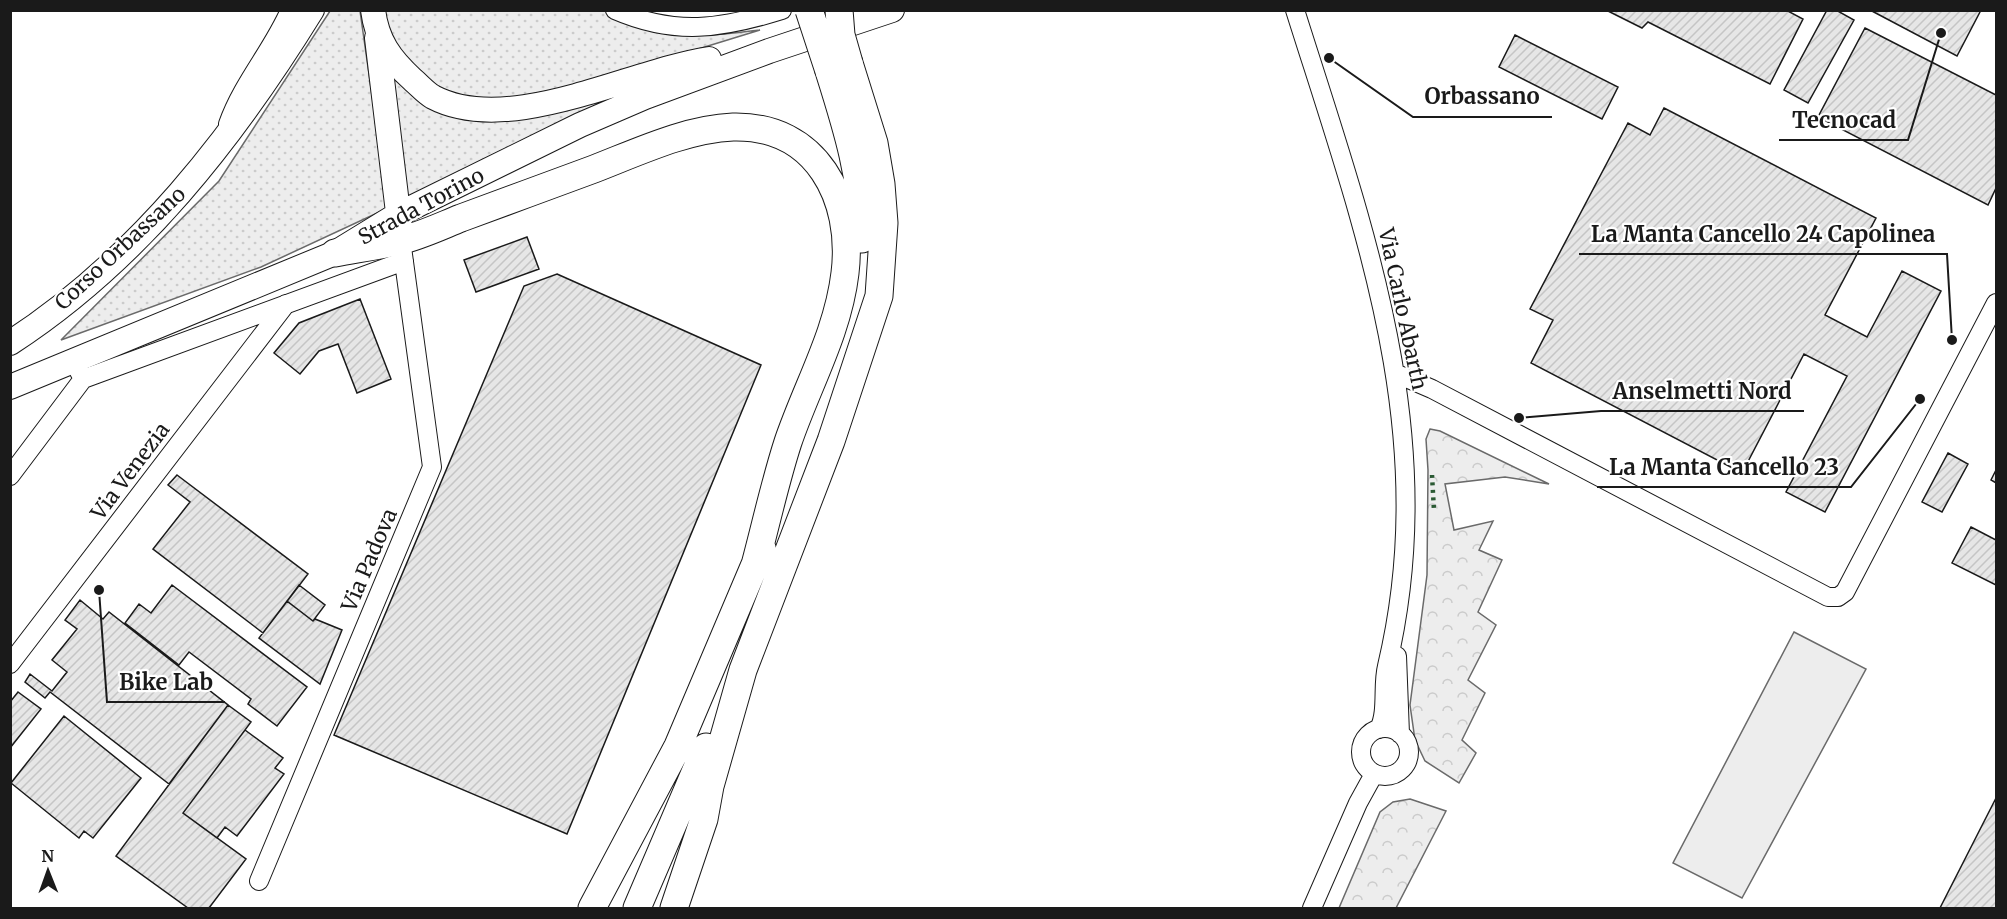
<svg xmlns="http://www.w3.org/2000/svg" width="2007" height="919" viewBox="0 0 2007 919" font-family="Merriweather,serif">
	<defs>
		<pattern id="grass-dots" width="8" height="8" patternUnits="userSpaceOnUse" patternTransform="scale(1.5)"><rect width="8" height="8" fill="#ededed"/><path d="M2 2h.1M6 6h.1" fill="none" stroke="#cbcbcb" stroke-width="1.8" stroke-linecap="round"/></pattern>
		<pattern id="park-crowns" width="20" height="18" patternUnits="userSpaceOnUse" patternTransform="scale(1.5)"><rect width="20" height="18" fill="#ededed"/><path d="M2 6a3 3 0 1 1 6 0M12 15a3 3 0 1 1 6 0" fill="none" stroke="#cbcbcb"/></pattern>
		<pattern id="building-hatch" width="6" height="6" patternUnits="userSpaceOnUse" patternTransform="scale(1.5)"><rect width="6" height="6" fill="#e6e6e6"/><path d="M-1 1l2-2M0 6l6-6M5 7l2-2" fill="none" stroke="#c5c5c5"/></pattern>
	</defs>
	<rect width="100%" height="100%" fill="#fff"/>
	<!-- grass -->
	<path fill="url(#grass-dots)" stroke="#6a6a6a" stroke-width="1.5" d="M330,11H360L388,208L261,267L61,340L219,181Z
		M382,11H605C657,43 702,37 760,30L581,85L487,102L437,89L398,52Z
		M390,75L423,102L618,95L482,160L405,201Z"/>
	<!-- park -->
	<path fill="url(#park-crowns)" stroke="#6a6a6a" stroke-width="1.5" d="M1430,429L1440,431L1549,484L1505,477L1445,484L1454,530L1493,521L1479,550L1502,560L1478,612L1496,625L1468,680L1485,693L1462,740L1476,753L1459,783L1425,761L1415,740L1410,705L1427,575L1428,470L1426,439Z
		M1410,799L1446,811L1396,908H1339L1380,812L1393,802Z"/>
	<!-- built -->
	<path fill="#ededed" stroke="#6a6a6a" stroke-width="1.5" d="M1794,632L1866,669L1742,898L1673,863Z"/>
	<!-- building -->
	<path fill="url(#building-hatch)" stroke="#1a1a1a" stroke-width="1.5" d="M1606,10H1786L1803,19L1770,84L1648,22L1642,28Z
		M1827,10H1836L1854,20L1808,103L1784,90Z
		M1870,10H1981L1957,56Z
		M1865,28L1996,95V188L1988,205L1818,117Z
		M1515,35L1618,87L1602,119L1499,67Z
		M1664,108L1876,218L1825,315L1867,337L1902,271L1941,291L1825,512L1786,492L1847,376L1804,354L1742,473L1531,363L1553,320L1530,309L1628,123L1650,135Z
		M527,237L539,269L476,292L464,260Z
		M557,274L761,365L567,834L334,735L524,286Z
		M360,299L391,379L357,393L338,344L319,351L300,374L274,353L299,323Z
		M1948,453L1968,464L1942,512L1922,502Z
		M1996,470V483L1991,480Z
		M177,475L308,574L263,633L153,549L190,502L168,485Z
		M1971,527L1996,540V585L1952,563Z
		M172,585L307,687L277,726L248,704L251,699L189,652L179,665L125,623L139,604L151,613Z
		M299,585L325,605L313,621L287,601Z
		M80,600L103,619L109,612L228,705L169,784L50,692L45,698L25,682L30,674L52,691L67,672L52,660L77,629L65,620Z
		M287,601L313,621L315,619L342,630L320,684L259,638Z
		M18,692L41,709L10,748V702Z
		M228,705L251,722L183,813L246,859L209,908H188L116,856Z
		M64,716L141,778L93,838L84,831L79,838L11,783Z
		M245,730L283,758L275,768L284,774L237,836L225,827L217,838L183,813Z
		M1996,798V908H1940Z"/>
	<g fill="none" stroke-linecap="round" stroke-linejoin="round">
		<defs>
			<path id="minor" d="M615,10C675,36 721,29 782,10
				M1295,10C1364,229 1442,434 1387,666C1382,686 1388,711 1379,729
				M228,124C243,82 272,51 290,10
				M74,362L83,379L404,261
				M1397,374L1432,389L1828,597H1838L1845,592L1996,303
				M10,476L83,379
				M1397,656L1400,734
				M10,664L286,304
				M1361 752a24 24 0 1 1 48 0a24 24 0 1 1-48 0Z
				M259,881L432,467L401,240
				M1312,908L1358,803L1374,774"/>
			<path id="major" d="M373,10C377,41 390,59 413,80C419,85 426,93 433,97C509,137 630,71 709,59
				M377,38L400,229
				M10,343C138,260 233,138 312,10
				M10,387L335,253L397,215L580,125L645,97L769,51L892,10"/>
			<path id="highway" d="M829,71C846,125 864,181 862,239
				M335,253C356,249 378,246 399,241C420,236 441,226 461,218C505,202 550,185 594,169C638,152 686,129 733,127C817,125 854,199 845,273C838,333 807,386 788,442C775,482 766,524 755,565
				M592,908L678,746L762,548
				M637,908L706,747
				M674,908L704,819L710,786L743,670L831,441L879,296L884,223L881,184L874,143L849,63"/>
		</defs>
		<!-- minor casing -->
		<use href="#minor" stroke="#1a1a1a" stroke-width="20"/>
		<!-- major casing -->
		<use href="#major" stroke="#1a1a1a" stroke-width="26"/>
		<!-- highway casing -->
		<use href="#highway" stroke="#1a1a1a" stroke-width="29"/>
		<!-- minor -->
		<use href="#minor" stroke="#fff" stroke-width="18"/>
		<!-- major -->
		<use href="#major" stroke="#fff" stroke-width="24"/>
		<!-- highway -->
		<use href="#highway" stroke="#fff" stroke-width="27"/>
		<defs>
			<path id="highway-bridge" d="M809,10L829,71
				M839,10L841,35L849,63"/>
		</defs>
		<!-- highway-bridge casing -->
		<use href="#highway-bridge" stroke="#1a1a1a" stroke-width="29" stroke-linecap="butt"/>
		<!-- highway-bridge -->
		<use href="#highway-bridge" stroke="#fff" stroke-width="27"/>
		<!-- hedge -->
		<path stroke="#2b5a34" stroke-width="4.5" stroke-dasharray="3 4.5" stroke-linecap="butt" d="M1432,475L1434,511"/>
	</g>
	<g text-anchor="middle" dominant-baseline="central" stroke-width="4.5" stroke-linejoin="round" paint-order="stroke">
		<!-- street labels -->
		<g font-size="21" fill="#1a1a1a" stroke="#fff">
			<text transform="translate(421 206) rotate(-28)">Strada Torino</text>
			<text transform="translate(120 248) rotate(-43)">Corso Orbassano</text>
			<text transform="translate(1403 309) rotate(78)">Via Carlo Abarth</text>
			<text transform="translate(130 471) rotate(-53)">Via Venezia</text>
			<text transform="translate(369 560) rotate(-67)">Via Padova</text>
		</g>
	</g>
	<!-- callouts -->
	<path fill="none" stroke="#1a1a1a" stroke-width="2" d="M1329 58L1413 117H1552M1941 33L1908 140H1779M1952 340L1947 254H1579M1519 418L1601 411H1804M1920 399L1851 487H1597M99 590L107 702H225"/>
	<g fill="#1a1a1a" stroke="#fff" stroke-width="2">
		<circle cx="1329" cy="58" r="6"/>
		<circle cx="1941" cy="33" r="6"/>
		<circle cx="1952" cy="340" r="6"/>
		<circle cx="1519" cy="418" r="6"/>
		<circle cx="1920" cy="399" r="6"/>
		<circle cx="99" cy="590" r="6"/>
	</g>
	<g font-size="22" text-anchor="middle" font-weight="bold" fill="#1a1a1a" stroke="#fff" stroke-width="4.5" stroke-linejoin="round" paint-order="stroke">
		<text x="1482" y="104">Orbassano</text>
		<text x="1844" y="128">Tecnocad</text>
		<text x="1763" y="242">La Manta Cancello 24 Capolinea</text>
		<text x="1702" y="399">Anselmetti Nord</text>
		<text x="1724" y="475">La Manta Cancello 23</text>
		<text x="166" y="690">Bike Lab</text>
	</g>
	<!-- border -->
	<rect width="2007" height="919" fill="none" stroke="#1a1a1a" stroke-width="24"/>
	<!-- north arrow -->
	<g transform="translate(48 871) rotate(359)" stroke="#ffffff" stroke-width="4.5" paint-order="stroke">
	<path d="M0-4.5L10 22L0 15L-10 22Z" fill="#1a1a1a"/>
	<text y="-9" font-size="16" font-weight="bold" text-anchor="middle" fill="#1a1a1a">N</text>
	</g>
</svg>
